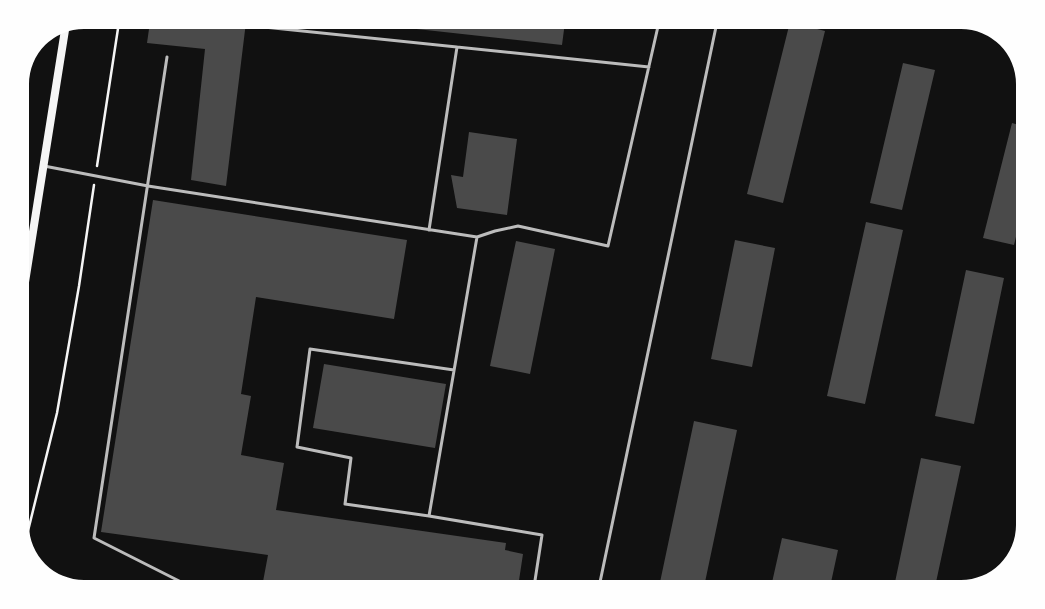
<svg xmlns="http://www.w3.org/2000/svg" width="1045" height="609" viewBox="0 0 1045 609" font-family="Helvetica,sans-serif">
	<rect width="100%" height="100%" fill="#111"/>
	<!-- building -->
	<path fill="#4a4a4a" d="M150,22H246L226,186L191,180L205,49L147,43Z
		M282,22H333L331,29Z
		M362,22H565L562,45L362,23Z
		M790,22L825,31L783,203L747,194Z
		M903,63L935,70L902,210L870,203Z
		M1012,123L1023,126V208L1014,245L983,238Z
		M469,132L517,139L507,215L457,208L451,175L463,177Z
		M153,200L407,240L394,319L256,297L241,394L251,396L241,455L284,463L276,510L506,543L505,550L523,554L518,587H262L268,555L101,532Z
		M866,222L903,230L865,404L827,396Z
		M735,240L775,248L752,367L711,359Z
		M516,241L555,249L530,374L490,366Z
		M966,270L1004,278L974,424L935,416Z
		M324,364L446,384L435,448L313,428Z
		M694,421L737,430L736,435L704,587H659Z
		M921,458L961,466L935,587H894Z
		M782,538L838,550L830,587H771Z"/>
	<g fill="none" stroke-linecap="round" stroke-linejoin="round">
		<!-- path -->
		<path stroke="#f5f5f5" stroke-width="2.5" d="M97,166L119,22
			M26,539L57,413L79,286L94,185"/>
		<!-- service -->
		<path stroke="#bcbcbc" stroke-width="3" d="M254,26L649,67
			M167,57L94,538L191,587
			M44,166L148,186L477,237L429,516L542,535L534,587
			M429,230L457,47
			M477,237L495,231L518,226L608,246L659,22
			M429,516L345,504L351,458L297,447L310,349L454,370
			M599,587L717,22"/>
		<!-- secondary -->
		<path stroke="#f5f5f5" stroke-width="8" d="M22,301L65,30"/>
	</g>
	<!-- crop -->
	<path d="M0 0H1045V609H0ZM84 29H961A55 55 0 0 1 1016 84V525A55 55 0 0 1 961 580H84A55 55 0 0 1 29 525V84A55 55 0 0 1 84 29Z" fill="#fefefe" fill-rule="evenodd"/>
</svg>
